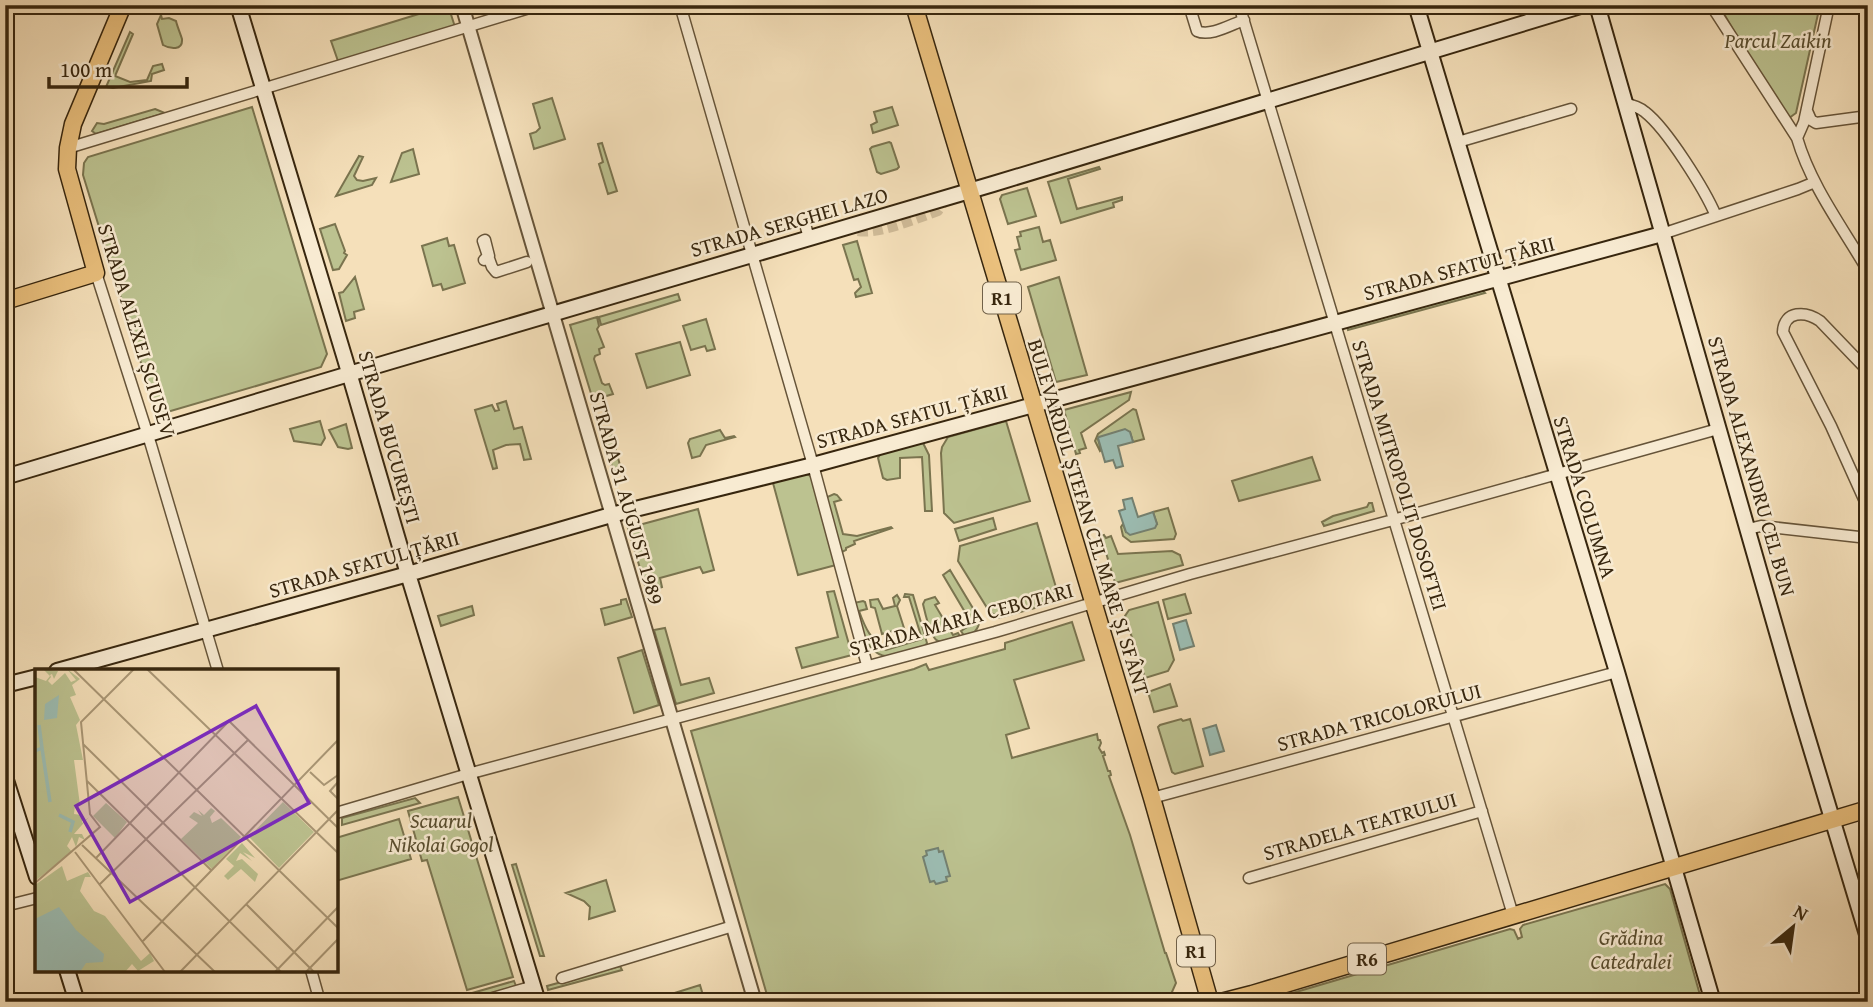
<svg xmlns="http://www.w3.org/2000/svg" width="1873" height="1007" viewBox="0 0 1873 1007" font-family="'Gentium Book Plus',serif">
	<rect width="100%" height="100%" fill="#f5e0ba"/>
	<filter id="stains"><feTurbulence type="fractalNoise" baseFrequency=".00286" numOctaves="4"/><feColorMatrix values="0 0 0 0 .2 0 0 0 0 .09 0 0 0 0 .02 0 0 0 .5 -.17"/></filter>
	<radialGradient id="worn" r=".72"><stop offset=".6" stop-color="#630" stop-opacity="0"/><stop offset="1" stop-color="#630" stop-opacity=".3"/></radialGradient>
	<!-- green -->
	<path fill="#bcc290" stroke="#7a744f" stroke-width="2" d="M448,5L455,27L338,61L331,41Z
		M1732,5H1820L1796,113L1785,121L1723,12Z
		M161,15L162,19L169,18L176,21C177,26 181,35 182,39C183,51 170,49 163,45L157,24Z
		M130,32L133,34L115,76L130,82L147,80L153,66L162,64L164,70L152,74L151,81L113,88L106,87Z
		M552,98L565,139L534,149L530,134L536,132L540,128L533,104Z
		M252,107L327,354L321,367L157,415L83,175L84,163L88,157Z
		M892,107L898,125L873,133L871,125L877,122L874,112Z
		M155,109L165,113L96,134L92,131L97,123L104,124Z
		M889,142L891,143L899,167L897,169L881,174L877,172L870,149L872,147Z
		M602,143L617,191L608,194L599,164L603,162L598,144Z
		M413,149L419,174L391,182L402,153Z
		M359,156L363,157L354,176L357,180L363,181L376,178L372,185L336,196Z
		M1099,167L1100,169L1068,179L1077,209L1122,197V200L1113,203L1114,207L1061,223L1048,182Z
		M1027,188L1036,216L1008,224L1000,199L1002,195Z
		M335,224L345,251L344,253L347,255L339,269L333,270L320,229Z
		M1039,227L1043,242L1050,240L1056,260L1021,270L1015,250L1020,249L1017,237L1021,236L1020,232Z
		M447,238L449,246L454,245L465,283L443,290L441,284L433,286L422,246Z
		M857,241L872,293L856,297L855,293L861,287L858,279L854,280L843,245Z
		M355,277L364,309L354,312L355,318L346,321L339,293L343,292Z
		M1059,277L1087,375L1056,382L1028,287Z
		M1481,289L1485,293L1348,330L1347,325Z
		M678,294L680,300L601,325L599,317Z
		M597,317L599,326L597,329L604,347L599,349L600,354L595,356L594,359L602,383L605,385L609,384L613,394L593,400L570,325Z
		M706,319L715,349L707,351L705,346L691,350L683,326Z
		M680,342L690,375L647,388L636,354Z
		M1131,392L1129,400L1081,433L1086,448L1079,450L1080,453L1076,454L1064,410Z
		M506,401L514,429L522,427L531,459L524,460L520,444L506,445L493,450L497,468L493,469L475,410L492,405L495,411L499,410L497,404Z
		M1133,409L1136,410L1144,439L1133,442L1130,432L1098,439L1101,450L1100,451L1095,441L1098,434Z
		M320,421L325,438L321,445L294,441L290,429Z
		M1006,421L1030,501L954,523L944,513L941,453L942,447L948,437Z
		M346,424L352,448L348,449L338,447L329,430Z
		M610,428L621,469L613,471L602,430Z
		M720,430L725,438L734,436L735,437L706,445L700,456L692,458L688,443L690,439Z
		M918,442L923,443L929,455L932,511H925L922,457L900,458V478L887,480L883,478L878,458L881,453Z
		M1312,457L1320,480L1239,501L1232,481Z
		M805,473L812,477L836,565L798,575L773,483L776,480Z
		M834,494L837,495L841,500L834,502L843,534L857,536L891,527L892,528L854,541L855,544L846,548V550L840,553L825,498Z
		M1369,503H1372L1374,511L1324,526L1322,522L1333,516L1367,507Z
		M1168,508L1176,534L1174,539L1131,542L1123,536L1121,527L1123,524L1126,532L1157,524L1153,512Z
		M698,509L714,570L703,573L700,567L660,578L662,587L647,592L628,528Z
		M993,518L996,529L959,541L955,529Z
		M1037,523L1060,601L999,618L989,611L958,561L960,546Z
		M1104,535L1106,538L1111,536L1118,554L1172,551L1180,555L1183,565L1115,583L1101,536Z
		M950,570L980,620C978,630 974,634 965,637L961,631L972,624L943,575Z
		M834,591L852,655L802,668L796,648L838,637L827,592Z
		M905,594L913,595L927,643L925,646C914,649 903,655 893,656C865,660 859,622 854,603L863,601L865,602L867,609L859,611C866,630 870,638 886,650L922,639L909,597H904Z
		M1185,594L1191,613L1168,619L1163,600Z
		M897,595L900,600L897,606L904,628L882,634L875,608L871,607L870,600L878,599L883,609L895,606L893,598Z
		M935,597L939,603L935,605L953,635L958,633L961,638C954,639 944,644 938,641C930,638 925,612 923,604L925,600Z
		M626,599L632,617L605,625L601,609L621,604V600Z
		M1158,602L1174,660L1168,671L1145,678L1125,616L1129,610Z
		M472,606L474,615L441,626L438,616Z
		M1072,622L1084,660L1014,680L1029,728L1006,735L1012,758L1097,734L1098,740H1100L1101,743L1099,748L1102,753L1104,752L1105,755L1103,756L1108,771H1110L1111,775L1109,776L1130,835L1165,953H1166L1176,983L1168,1001L769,1002L691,731L914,669L926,664L929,670L1005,649V643Z
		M665,628L681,685L709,678L714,693L676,704L654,630Z
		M642,650L659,705L634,713L618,658Z
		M1170,684L1177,706L1154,712L1148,692Z
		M1181,719L1183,721L1190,719L1203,766L1175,774L1172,772L1158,727L1160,725Z
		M458,797L513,977L467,990L427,860L422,861L408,811Z
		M415,798L420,803L342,825V818Z
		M399,819L411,859L336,881V838Z
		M516,864L544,956H540L512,865Z
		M606,880L615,911L589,919L590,907L584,901L566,893Z
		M1665,884L1670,889L1702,1002H1262L1510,929L1514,930L1518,939L1522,937L1520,929L1523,925Z
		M620,966L622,970L548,990L547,986Z
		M514,981L516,986L461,1002H441Z
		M700,985L705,1002H664L662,997Z"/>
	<!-- water -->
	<path fill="#9cbdb3" stroke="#748171" stroke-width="2" d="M1125,429L1130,432L1133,442L1118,446L1123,466L1116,468L1113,460L1105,462L1098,438L1099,437Z
		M1132,498L1138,517L1153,512L1157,524L1155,528L1130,535L1126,532L1119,511L1125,509L1123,500Z
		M1186,620L1194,646L1180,650L1173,624Z
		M1216,725L1224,751L1210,755L1203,729Z
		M938,848L939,852L943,851L950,876L946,877L947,881L936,884L934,881L930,882L923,857L927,855L926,851Z"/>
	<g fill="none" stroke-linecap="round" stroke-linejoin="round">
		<!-- minor-tunnel -->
		<path stroke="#cfbb98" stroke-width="10" stroke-dasharray="10 5" stroke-linecap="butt" d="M858,231C878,235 918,218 938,211L942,205L941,199"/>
		<defs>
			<path id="minor" d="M680,5L813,465L867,665
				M1189,5L1197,31C1210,37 1230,25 1244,20
				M1239,5L1513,915
				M1711,5L1797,138C1811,186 1843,228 1868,271
				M1716,13L1728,5
				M1625,104C1632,105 1639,107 1645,112C1667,129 1705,190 1716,216
				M1807,111L1811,120L1816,123L1868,116
				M1797,138L1804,122L1829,5
				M1458,142L1571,109
				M68,148L539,5
				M805,224L809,238
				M1662,234L1798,189L1815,182
				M484,260L488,256L483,241L485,240L489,256H488L492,267L496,272L527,262
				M96,273L151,445L218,671
				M1868,371L1820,321C1806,311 1784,310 1783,332L1831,426L1868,508
				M1748,529L1761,526L1868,538
				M1152,798L1617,672
				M336,813L468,774L995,632L1190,574L1393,520L1718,429
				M1249,878L1482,811
				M5,906L37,898
				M311,970L320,1002
				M562,978L733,926
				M479,1002L534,986"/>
			<path id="tertiary" d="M462,5L755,1002"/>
			<path id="secondary" d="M238,5L345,359L408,574L538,1002
				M1416,5L1617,672L1713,1002
				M1597,5L1799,709L1868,938
				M5,477L389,362L993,184L1584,5
				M57,671L408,574L611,515L813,465L1662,234
				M5,685L37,677
				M5,777L37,877
				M67,970L77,1002"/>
			<path id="primary" d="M914,5L1152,798L1210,1002
				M5,301L96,273L67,169L68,148L73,124L123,5
				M1221,1002L1252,994L1868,809"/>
		</defs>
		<!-- minor casing -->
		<use href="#minor" stroke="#665439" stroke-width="13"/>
		<!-- tertiary casing -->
		<use href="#tertiary" stroke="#665439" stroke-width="16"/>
		<!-- secondary casing -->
		<use href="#secondary" stroke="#37260e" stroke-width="18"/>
		<!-- primary casing -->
		<use href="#primary" stroke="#37260e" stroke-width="19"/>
		<!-- minor -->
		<use href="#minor" stroke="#f8ebd2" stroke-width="10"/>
		<!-- tertiary -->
		<use href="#tertiary" stroke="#f8ebd2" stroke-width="12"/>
		<!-- secondary -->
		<use href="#secondary" stroke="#f8ebd2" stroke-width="14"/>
		<!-- primary -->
		<use href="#primary" stroke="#eac07d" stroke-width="16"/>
	</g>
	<g text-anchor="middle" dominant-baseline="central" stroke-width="5" stroke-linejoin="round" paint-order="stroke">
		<!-- shield labels -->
		<g fill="#f8ebd2" stroke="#716149" stroke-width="2">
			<rect x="983" y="282.5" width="38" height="31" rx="5"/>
			<rect x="1177" y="935.5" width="38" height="31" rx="5"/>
			<rect x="1348" y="943.5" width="38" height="31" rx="5"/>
		</g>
		<g font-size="19" font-weight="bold" fill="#37260e">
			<text x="1002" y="298">R1</text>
			<text x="1196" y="951">R1</text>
			<text x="1367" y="959">R6</text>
		</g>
		<!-- park labels -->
		<g font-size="21" font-style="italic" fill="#584d2e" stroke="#f8ebd2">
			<text x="1778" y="40">Parcul Zaikin</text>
			<text x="441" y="820">Scuarul<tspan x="441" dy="24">Nikolai Gogol</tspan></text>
			<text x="1631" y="937">Grădina<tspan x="1631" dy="24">Catedralei</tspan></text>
		</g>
		<!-- street labels -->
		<g font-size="21" fill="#37260e" stroke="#f8ebd2">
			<text transform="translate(789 222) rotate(-16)">STRADA SERGHEI LAZO</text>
			<text transform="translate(1459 268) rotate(-15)">STRADA SFATUL ȚĂRII</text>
			<text transform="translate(137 330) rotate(73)">STRADA ALEXEI ȘCIUSEV</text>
			<text transform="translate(912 416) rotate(-15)">STRADA SFATUL ȚĂRII</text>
			<text transform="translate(390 437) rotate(74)">STRADA BUCUREȘTI</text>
			<text transform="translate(1752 466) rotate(74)">STRADA ALEXANDRU CEL BUN</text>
			<text transform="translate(1400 475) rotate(73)">STRADA MITROPOLIT DOSOFTEI</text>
			<text transform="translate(1585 497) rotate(73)">STRADA COLUMNA</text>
			<text transform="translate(627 498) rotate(74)">STRADA 31 AUGUST 1989</text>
			<text transform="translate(1089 517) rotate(73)">BULEVARDUL ȘTEFAN CEL MARE ȘI SFÂNT</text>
			<text transform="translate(364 564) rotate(-16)">STRADA SFATUL ȚĂRII</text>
			<text transform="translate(961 619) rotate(-15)">STRADA MARIA CEBOTARI</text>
			<text transform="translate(1379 717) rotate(-15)">STRADA TRICOLORULUI</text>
			<text transform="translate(1360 826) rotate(-16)">STRADELA TEATRULUI</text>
		</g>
	</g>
	<!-- overview -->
	<g transform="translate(35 669)">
		<rect width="303" height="303" fill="#f5e0ba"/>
		<path d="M8,0L23,2L19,10L17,5L15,6L16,8L13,12L17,16L30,4L36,13L41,11L32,0L45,10L37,16L41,26L35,28L45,51L41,56L48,91H39L45,136H40L39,145L47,146V154L54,148L39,165H47L50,171L44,168L41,178L37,168L32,177L37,183L0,212V8L11,12L15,7ZM248,133L279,163L244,199L214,168ZM71,134L92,153L80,169L58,147ZM176,139L180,142L175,148L177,154L186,149L206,168L177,200L146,170L163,154L154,148L159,143L167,147L163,141L169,146ZM207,174L220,189L208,183L217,192L205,184L201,192L207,190L223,205L220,213L206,200L193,211L189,207L199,197L191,190ZM27,197L32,212L53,203L56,208H50L45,222L59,242L70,247L106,292L115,284L119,292L103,302L97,295L90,303H0V216Z" fill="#bcc290"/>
		<path d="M24,26L22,49L9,51L10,35ZM24,238L41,261L69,285L68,293L51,294L45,303H0V250Z" fill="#9cbdb3"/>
		<path fill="none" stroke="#9cbdb3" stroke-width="3.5" d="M7,79L15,133M0,82L7,79L4,56M24,146L38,153L35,163"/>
		<path fill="none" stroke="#a99675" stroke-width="2" d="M38,0L303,259M112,0L303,184M48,75L177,202M275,103L289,116L303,106M52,112L246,303M303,113L295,122L303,130M47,176L180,303M40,183L130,303M61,189L194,52L303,159M0,214L65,158L55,145L46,53L99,0M64,216L213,71M211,235L279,303M108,272L303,71M145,303L303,141M240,303L303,238M271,303L303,270"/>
		<path fill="#7b2cbf" fill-opacity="0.15" stroke="#7b2cbf" stroke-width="3.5" d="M221,37L274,134L95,233L41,137Z"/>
		<rect width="303" height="303" fill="none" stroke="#37260e" stroke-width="3.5"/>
	</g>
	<!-- margin -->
	<rect width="1873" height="1007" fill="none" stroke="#f5e0ba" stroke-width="28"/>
	<rect x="7" y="7" width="1859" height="993" fill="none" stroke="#37260e" stroke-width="3.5"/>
	<rect x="14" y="14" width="1845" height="979" fill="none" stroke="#37260e" stroke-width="2"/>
	<!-- north arrow -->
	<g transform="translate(1793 927) rotate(29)" stroke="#f8ebd2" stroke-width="5" paint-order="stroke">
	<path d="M0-5L12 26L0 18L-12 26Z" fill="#37260e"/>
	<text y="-10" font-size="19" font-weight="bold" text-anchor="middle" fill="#37260e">N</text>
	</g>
	<!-- scale -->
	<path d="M49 77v10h138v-10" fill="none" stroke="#37260e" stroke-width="3.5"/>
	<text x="60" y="77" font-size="21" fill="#37260e" stroke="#f8ebd2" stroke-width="5" paint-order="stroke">100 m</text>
	<rect width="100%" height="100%" filter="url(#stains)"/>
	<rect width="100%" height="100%" fill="url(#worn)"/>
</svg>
